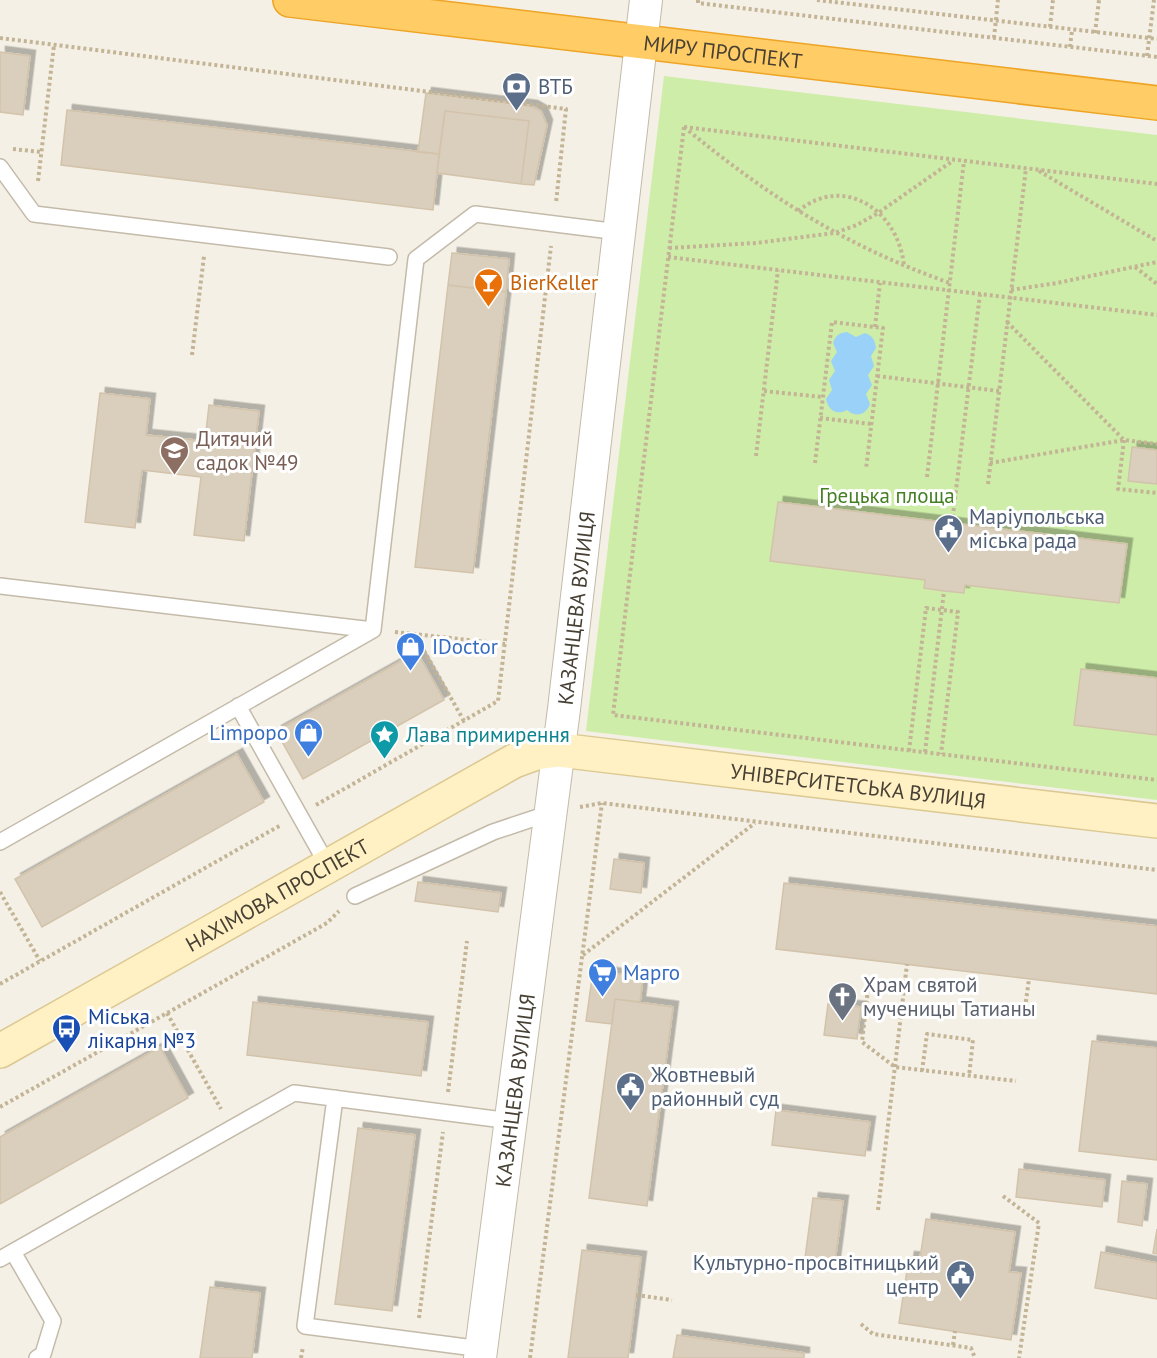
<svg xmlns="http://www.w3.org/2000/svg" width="1157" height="1358" viewBox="0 0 1157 1358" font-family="'PT Sans',sans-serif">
	<defs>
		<filter id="shadow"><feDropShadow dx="5.5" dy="-5.5" stdDeviation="0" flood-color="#0004"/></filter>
	</defs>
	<rect width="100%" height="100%" fill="#f4f0e5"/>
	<!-- green -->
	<path fill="#ceeda9" d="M664,76L1157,135V800L586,731Z"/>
	<!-- water -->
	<path fill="#9ad1f8" d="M847,332L856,337L865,333C873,336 875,340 876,348L871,356L874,366L868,375L872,385L866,394L870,404C866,415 856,418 847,410C837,416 828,410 826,399L832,390L829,380L835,371L831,361L837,352L833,343C836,335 839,333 847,332Z"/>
	<!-- building -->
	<path fill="#dacebc" stroke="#d3c3ab" stroke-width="1.5" filter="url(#shadow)" d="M0,52L30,56L23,115L0,112Z
		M426,93L532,106L541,111L547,125L534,185L521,184L529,121L445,111L439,154L418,152Z
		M67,110L439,154L433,210L61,165Z
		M445,111L529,121L521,184L437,173Z
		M452,253L509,259L506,292L448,285Z
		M448,285L506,292L473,573L415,567Z
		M100,393L150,399L146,435L205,441L209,405L259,411L244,541L194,535L201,477L142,470L135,528L85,522Z
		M1132,447L1157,450V484L1128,481Z
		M778,502L1127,544L1119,603L965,585L964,593L944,591L924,588L925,580L770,561Z
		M417,652L444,700L303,779L276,731Z
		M1081,669L1157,678V735L1074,725Z
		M237,754L264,802L42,927L15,879Z
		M614,859L644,863L641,893L610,889Z
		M418,882L501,893L498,912L415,901Z
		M784,883L1157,926V994L776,949Z
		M593,971L643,977L640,1002L615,999L612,1024L586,1021Z
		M615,999L673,1007L647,1206L589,1198Z
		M253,1002L428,1022L421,1076L247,1055Z
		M828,1004L861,1007L857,1039L824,1035Z
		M1092,1041L1157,1048V1160L1079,1151Z
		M160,1047L188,1098L0,1204V1137Z
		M776,1110L870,1122L865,1156L772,1145Z
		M358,1128L415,1135L392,1311L335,1304Z
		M1019,1169L1105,1180L1102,1207L1016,1197Z
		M1122,1181L1147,1184L1142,1226L1118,1222Z
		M813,1198L843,1201L835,1262L805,1258Z
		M926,1219L1015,1232L1009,1272L1021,1273L1011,1340L899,1323L909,1257L920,1258Z
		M1157,1229V1254L1153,1253Z
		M582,1250L641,1257L628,1358H568Z
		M1101,1252L1157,1263V1299L1095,1288Z
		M210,1287L260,1293L252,1358H200Z
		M677,1335L804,1353V1358H673Z"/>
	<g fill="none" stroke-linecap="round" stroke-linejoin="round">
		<defs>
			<path id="lane" d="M0,167L34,214L389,257
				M0,586L373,630
				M373,630L416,259L475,214L619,232
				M238,706L328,866
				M0,842L373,630
				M355,896L493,832L550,813
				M335,1098L305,1326L482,1349
				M13,1252L53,1321L43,1354L37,1358
				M0,1259L294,1093L511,1121"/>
			<g id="street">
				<path id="s1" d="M480,1358L564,709L646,0"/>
			</g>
			<g id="secondary">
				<path id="s2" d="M0,1051L514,761L536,753L559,750L1157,821"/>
			</g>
			<g id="highway">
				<path id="s3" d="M290,0L1157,103"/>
			</g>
		</defs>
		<!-- lane casing -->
		<use href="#lane" stroke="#c4baa9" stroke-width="18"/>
		<!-- street casing -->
		<use href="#street" stroke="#c4baa9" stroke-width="34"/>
		<!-- secondary casing -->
		<use href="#secondary" stroke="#dcc891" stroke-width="36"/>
		<!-- highway casing -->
		<use href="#highway" stroke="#eea425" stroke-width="36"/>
		<!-- path -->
		<path stroke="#c4b496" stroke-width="4" stroke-dasharray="3 3" stroke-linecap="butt" d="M698,0V3L1157,57
			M817,0L1157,39
			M1050,27L1053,0
			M1095,33L1099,0
			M0,38L566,109L556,203
			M994,38L998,0
			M1070,47L1072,30
			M1147,56L1154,0
			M684,127L613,715L1157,780
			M684,127L1157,184
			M684,127C769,197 845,246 950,283
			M13,149L41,152
			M1039,171L1157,241
			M38,181L54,45
			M798,211C845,173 899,212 904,266
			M669,248L756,243L834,233L857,225L878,213L954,160
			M668,257L1157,315
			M1135,267L1157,284
			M1011,290L1057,283L1157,262
			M1007,322L1123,439
			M875,327L880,283
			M192,355L204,256
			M877,376L999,391
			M764,391L822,397
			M820,418L871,424
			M1124,440L1118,489L1157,493
			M756,456L778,270
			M815,463L832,322L883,328L866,469
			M990,463L1124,440L1157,444
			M927,477L964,161
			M988,484L1026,168
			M952,523L980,294
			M395,632L505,644
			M415,635L464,721
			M909,751L926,608L958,612L941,754
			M925,752L944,591
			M316,805L498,701L551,246
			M580,807L602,803L1157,870
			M0,892L40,961
			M583,955L755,823
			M0,984L281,825
			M868,989L862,1042L895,1067L1016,1081
			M1025,1008L1029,979
			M167,1013L221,1109
			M922,1071L927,1034L973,1040L969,1076
			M448,1092L467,941
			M0,1107L327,923L339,911
			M1003,1196L1039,1223L1019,1358
			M878,1210L907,964
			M636,1295L672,1300
			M419,1318L443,1132
			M861,1324L873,1334L971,1348L975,1358
			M953,1345L955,1331
			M301,1358L303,1347
			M530,1358L602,803"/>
		<!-- lane -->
		<use href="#lane" stroke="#fff" stroke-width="15"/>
		<!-- street -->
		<use href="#street" stroke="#fff" stroke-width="32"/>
		<!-- secondary -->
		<use href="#secondary" stroke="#fff1c4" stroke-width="33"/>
		<!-- highway -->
		<use href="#highway" stroke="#ffcc65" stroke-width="33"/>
	</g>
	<!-- icons -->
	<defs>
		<symbol id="bank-pin" viewBox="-11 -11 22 30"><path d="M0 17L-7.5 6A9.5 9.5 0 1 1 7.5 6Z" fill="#5c6f8a" stroke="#fff"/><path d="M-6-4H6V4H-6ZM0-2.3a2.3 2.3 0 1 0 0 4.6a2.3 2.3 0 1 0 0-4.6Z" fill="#fff"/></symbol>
		<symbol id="bar-pin" viewBox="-11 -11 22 30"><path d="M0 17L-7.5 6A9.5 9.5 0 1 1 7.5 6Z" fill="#e8710a" stroke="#fff"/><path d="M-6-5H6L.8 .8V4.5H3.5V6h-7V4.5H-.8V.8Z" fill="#fff"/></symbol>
		<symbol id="school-pin" viewBox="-11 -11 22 30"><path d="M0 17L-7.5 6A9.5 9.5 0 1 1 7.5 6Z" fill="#8d6e63" stroke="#fff"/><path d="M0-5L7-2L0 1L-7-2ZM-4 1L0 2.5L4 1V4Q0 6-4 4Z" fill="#fff"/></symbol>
		<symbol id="civic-pin" viewBox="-11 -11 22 30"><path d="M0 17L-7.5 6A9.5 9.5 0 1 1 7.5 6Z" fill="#5c6f8a" stroke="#fff"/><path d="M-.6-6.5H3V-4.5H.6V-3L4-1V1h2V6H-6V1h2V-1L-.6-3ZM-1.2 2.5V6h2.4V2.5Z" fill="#fff"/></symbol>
		<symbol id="shop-pin" viewBox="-11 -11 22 30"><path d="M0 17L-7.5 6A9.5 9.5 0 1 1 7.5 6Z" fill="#3f7fe0" stroke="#fff"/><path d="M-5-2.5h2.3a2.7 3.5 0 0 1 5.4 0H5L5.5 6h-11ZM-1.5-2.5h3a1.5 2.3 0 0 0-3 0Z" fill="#fff"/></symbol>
		<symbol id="sight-pin" viewBox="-11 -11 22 30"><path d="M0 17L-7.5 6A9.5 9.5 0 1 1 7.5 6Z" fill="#0f9aa8" stroke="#fff"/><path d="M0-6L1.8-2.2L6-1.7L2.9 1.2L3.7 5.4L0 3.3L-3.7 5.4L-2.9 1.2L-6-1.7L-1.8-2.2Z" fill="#fff"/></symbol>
		<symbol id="supermarket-pin" viewBox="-11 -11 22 30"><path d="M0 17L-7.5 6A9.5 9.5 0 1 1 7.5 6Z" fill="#3f7fe0" stroke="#fff"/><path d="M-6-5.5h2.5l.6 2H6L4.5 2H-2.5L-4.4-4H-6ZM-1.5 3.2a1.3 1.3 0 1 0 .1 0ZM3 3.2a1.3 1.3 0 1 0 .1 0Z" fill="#fff"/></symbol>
		<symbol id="church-pin" viewBox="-11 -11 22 30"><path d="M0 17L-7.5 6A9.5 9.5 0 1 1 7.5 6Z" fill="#6b7280" stroke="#fff"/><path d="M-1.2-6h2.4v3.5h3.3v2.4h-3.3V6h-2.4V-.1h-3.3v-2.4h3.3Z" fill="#fff"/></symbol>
		<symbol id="bus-pin" viewBox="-11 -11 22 30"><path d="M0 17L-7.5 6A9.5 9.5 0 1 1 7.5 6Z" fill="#1a4fb4" stroke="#fff"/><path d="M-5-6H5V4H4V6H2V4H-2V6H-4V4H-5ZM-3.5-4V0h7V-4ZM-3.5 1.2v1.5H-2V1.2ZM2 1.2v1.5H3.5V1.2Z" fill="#fff"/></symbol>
	</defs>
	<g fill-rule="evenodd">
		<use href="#bank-pin" x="500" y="70" width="33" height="45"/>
		<use href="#bar-pin" x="472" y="266" width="33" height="45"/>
		<use href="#school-pin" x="158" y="434" width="33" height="45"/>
		<use href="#civic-pin" x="932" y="512" width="33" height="45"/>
		<use href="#shop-pin" x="394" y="630" width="33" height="45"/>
		<use href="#shop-pin" x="292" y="716" width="33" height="45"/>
		<use href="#sight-pin" x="368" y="718" width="33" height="45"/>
		<use href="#supermarket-pin" x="586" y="956" width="33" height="45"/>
		<use href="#church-pin" x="826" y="980" width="33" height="45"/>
		<use href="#bus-pin" x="50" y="1012" width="33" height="45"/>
		<use href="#civic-pin" x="614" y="1070" width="33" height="45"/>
		<use href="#civic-pin" x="944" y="1258" width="33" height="45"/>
	</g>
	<g text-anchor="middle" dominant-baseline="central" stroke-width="6" stroke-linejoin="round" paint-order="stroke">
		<!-- street labels -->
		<g font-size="21" fill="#474034" stroke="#fff">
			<text stroke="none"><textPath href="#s3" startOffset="436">МИРУ ПРОСПЕКТ</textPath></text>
			<text stroke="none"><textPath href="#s1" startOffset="756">КАЗАНЦЕВА ВУЛИЦЯ</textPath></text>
			<text stroke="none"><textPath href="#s2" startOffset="938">УНІВЕРСИТЕТСЬКА ВУЛИЦЯ</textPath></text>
			<text stroke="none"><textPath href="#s2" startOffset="318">НАХІМОВА ПРОСПЕКТ</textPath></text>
			<text stroke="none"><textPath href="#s1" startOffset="270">КАЗАНЦЕВА ВУЛИЦЯ</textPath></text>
		</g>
		<!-- service labels -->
		<g font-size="21" fill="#4e5e75" stroke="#fff" text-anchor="start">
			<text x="538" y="86">ВТБ</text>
			<text x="969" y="516">Маріупольська<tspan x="969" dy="24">міська рада</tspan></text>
			<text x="651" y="1074">Жовтневый<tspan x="651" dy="24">районный суд</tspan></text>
			<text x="939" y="1262" text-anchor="end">Культурно-просвітницький<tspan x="939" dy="24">центр</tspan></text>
		</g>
		<!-- food labels -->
		<g font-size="21" fill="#c56008" stroke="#fff" text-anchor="start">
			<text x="510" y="282">BierKeller</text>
		</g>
		<!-- education labels -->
		<g font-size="21" fill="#785e54" stroke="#fff" text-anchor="start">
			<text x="196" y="438">Дитячий<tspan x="196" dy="24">садок №49</tspan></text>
		</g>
		<!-- park labels -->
		<g font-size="21" fill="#447f21" stroke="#fff">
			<text x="887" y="495">Грецька площа</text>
		</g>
		<!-- shop labels -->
		<g font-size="21" fill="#366cbe" stroke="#fff" text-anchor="start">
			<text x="432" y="646">IDoctor</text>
			<text x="288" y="732" text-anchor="end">Limpopo</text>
			<text x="623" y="972">Марго</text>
		</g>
		<!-- culture labels -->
		<g font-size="21" fill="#0d838f" stroke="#fff" text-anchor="start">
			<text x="406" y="734">Лава примирення</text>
		</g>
		<!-- worship labels -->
		<g font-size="21" fill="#5b616d" stroke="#fff" text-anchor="start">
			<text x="863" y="984">Храм святой<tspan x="863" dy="24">мученицы Татианы</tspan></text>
		</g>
		<!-- transit labels -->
		<g font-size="21" fill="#164399" stroke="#fff" text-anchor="start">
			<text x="88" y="1016">Міська<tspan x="88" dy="24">лікарня №3</tspan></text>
		</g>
	</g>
</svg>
